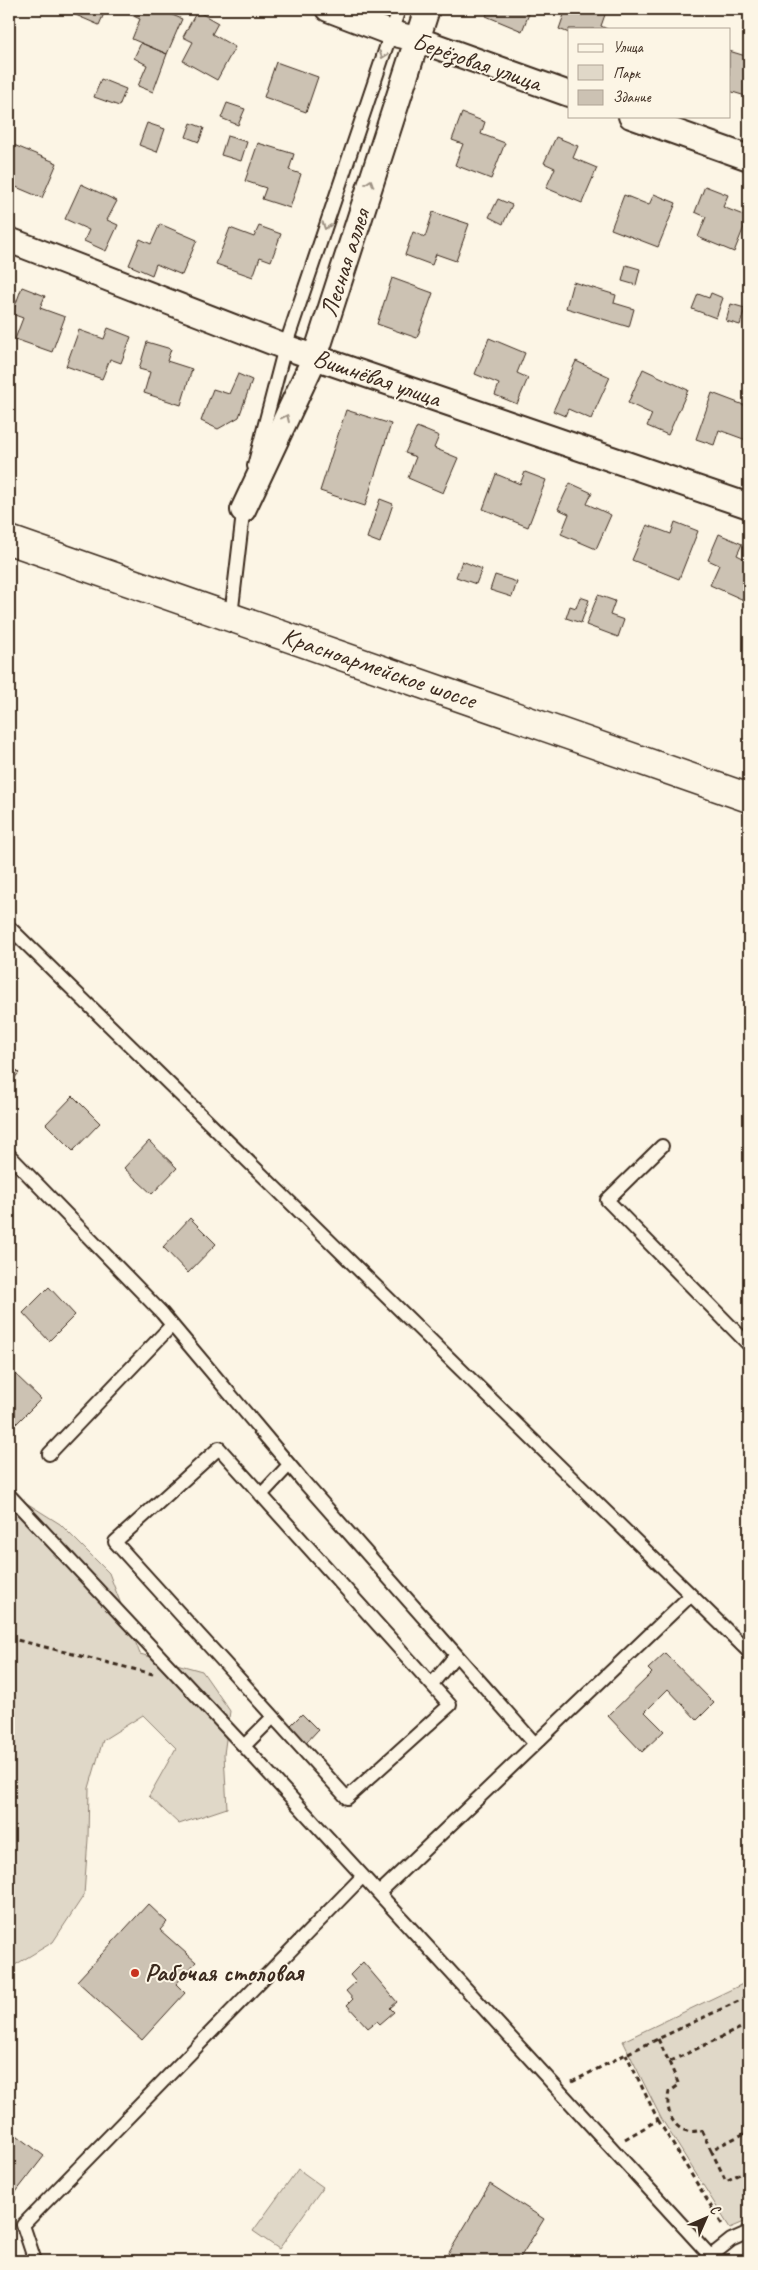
<svg xmlns="http://www.w3.org/2000/svg" width="758" height="2270" viewBox="0 0 758 2270" font-family="Caveat,sans-serif">
	<rect width="100%" height="100%" fill="#fcf5e5"/>
	<filter id="ink" filterUnits="userSpaceOnUse"><feTurbulence type="fractalNoise" baseFrequency=".02" numOctaves="2"/><feDisplacementMap in="SourceGraphic" scale="10" xChannelSelector="R" yChannelSelector="G"/><feConvolveMatrix kernelMatrix="1 2 1 2 8 2 1 2 1" color-interpolation-filters="sRGB"/></filter>
	<g filter="url(#ink)">
		<!-- green -->
		<path fill="#e0d8c8" stroke="#8e8173" d="M9,1492L60,1524L109,1573L140,1654L202,1671L230,1711L224,1754L227,1808L179,1824L149,1796L176,1748L143,1715L103,1740L89,1788L88,1839L84,1895L53,1942L15,1965L9,1962Z
			M749,1981V2220L730,2228L661,2118L623,2041Z
			M298,2169L323,2187L279,2249L253,2231Z"/>
		<!-- building -->
		<path fill="#ccc2b3" stroke="#3b2a1e" d="M64,9H106L99,25L64,10Z
			M132,9H158L182,19L167,54L132,39L140,19L129,14Z
			M489,9H531L522,31L486,16Z
			M566,9H607L601,26L607,29H569V33L559,29Z
			M197,11L218,23L212,34L235,47L217,80L183,61L193,42L183,37Z
			M141,43L167,54L153,92L138,86L147,65L134,58Z
			M729,51L749,57V97L729,91Z
			M276,62L318,77L306,112L264,97Z
			M101,79L126,89L119,106L94,97Z
			M227,103L245,109L238,125L221,118Z
			M462,113L485,122L481,134L505,143L491,179L455,165L463,144L452,140Z
			M147,123L165,129L157,152L139,145Z
			M191,123L204,128L199,142L186,137Z
			M227,136L247,142L241,161L221,155Z
			M556,137L578,146L573,158L597,168L582,203L546,188L555,168L544,163Z
			M9,143L57,163L42,198L9,184Z
			M258,143L294,154L289,170L301,174L290,208L262,199L266,188L245,181Z
			M81,184L117,201L107,220L118,225L106,251L84,241L89,230L65,219Z
			M705,186L728,195L723,207L748,217L734,252L698,237L706,217L695,212Z
			M654,194L676,203L658,247L611,229L624,195L649,205Z
			M498,199L512,205L503,224L489,217Z
			M433,212L469,224L456,261L436,254L432,265L405,255L413,232L425,237Z
			M160,224L197,240L182,275L156,264L152,275L129,265L140,239L151,244Z
			M259,226L281,234L271,261L260,257L253,277L216,264L230,228L254,237Z
			M626,265L640,269L636,285L622,281Z
			M392,278L433,293L417,338L377,324Z
			M573,282L616,295L614,303L634,309L629,327L566,308Z
			M22,287L45,296L40,308L65,317L52,352L15,339L23,318L12,314Z
			M711,293L723,298L716,318L692,309L698,294L709,298Z
			M731,304L745,308L740,325L726,321Z
			M108,328L131,337L121,363L110,359L102,379L66,366L79,330L104,339Z
			M489,338L525,353L517,373L528,378L517,404L495,395L499,384L475,374Z
			M147,342L171,349L167,361L192,369L181,405L144,393L150,372L139,369Z
			M576,361L610,377L591,419L568,409L565,416L553,411Z
			M643,369L688,390L668,435L647,426L652,414L628,403Z
			M238,374L252,380L239,417L218,429L201,421L213,389L229,394Z
			M712,393L749,407V441L719,430L714,445L696,439Z
			M346,410L391,424L365,506L320,491Z
			M417,427L439,436L434,448L458,458L443,493L408,478L416,457L405,453Z
			M525,472L546,480L528,527L483,509L496,474L520,484Z
			M570,483L592,493L587,504L611,515L596,549L561,534L569,514L558,509Z
			M380,499L393,504L380,543L367,538Z
			M675,522L698,531L679,579L632,560L647,525L671,534Z
			M719,534L742,544L737,555L749,561V593L746,601L710,585L719,565L708,560Z
			M462,561L482,569L476,584L456,577Z
			M495,575L517,582L512,597L490,590Z
			M598,595L615,601L610,615L624,620L618,637L586,625Z
			M580,597L589,600L581,623L566,618L570,606L576,608Z
			M9,1064L19,1073L9,1084Z
			M73,1096L100,1123L73,1151L46,1124Z
			M149,1141L177,1168L152,1194L124,1168Z
			M190,1218L216,1244L188,1273L163,1247Z
			M49,1287L75,1315L49,1341L23,1313Z
			M13,1372L41,1399L13,1427L9,1422V1376Z
			M665,1653L714,1703L697,1720L668,1689L645,1712L664,1731L642,1752L608,1716L652,1673L648,1669Z
			M302,1714L318,1730L304,1745L287,1729Z
			M148,1904L167,1922L160,1930L196,1962L176,1984L185,1993L142,2040L77,1981Z
			M363,1962L397,2002L390,2008L394,2012L380,2024L377,2021L368,2028L347,2005L353,1999L346,1991L356,1982L350,1975Z
			M9,2129L44,2156L9,2201Z
			M490,2184L544,2219L518,2261H444Z"/>
		<g fill="none" stroke-linecap="round" stroke-linejoin="round">
			<defs>
				<path id="lane" d="M254,466L285,347L399,9
					M231,616L244,505
					M9,927L691,1595L379,1893
					M662,1146L607,1200L749,1345
					M9,1155L162,1313L303,1481L535,1744
					M219,1448L450,1705L347,1798L115,1542Z
					M49,1454L172,1325
					M9,1495L254,1757L715,2261
					M261,1495L289,1465
					M691,1595L749,1652
					M432,1684L456,1655
					M244,1746L273,1717
					M711,2256L731,2240L749,2232
					M35,2261L23,2225L363,1876"/>
				<path id="street" d="M328,9L391,33L416,39L569,94
					M631,116L749,158
					M9,240L285,347L749,506
					M243,510L315,357L427,9"/>
				<path id="secondary" d="M9,540L749,798"/>
			</defs>
			<!-- lane casing -->
			<use href="#lane" stroke="#3b2a1e" stroke-width="16"/>
			<!-- street casing -->
			<use href="#street" stroke="#3b2a1e" stroke-width="28"/>
			<!-- secondary casing -->
			<use href="#secondary" stroke="#3b2a1e" stroke-width="31"/>
			<!-- path -->
			<path stroke="#3b2a1e" stroke-width="3" stroke-dasharray="5 4" stroke-linecap="butt" d="M9,1638L153,1674
				M658,2039L669,2062L749,2024
				M669,2062L679,2085L669,2092C664,2113 676,2138 701,2130L711,2150L749,2131
				M572,2082L626,2054L749,1996
				M658,2120L723,2226
				M625,2139L658,2120L626,2054
				M711,2150L726,2181L749,2169"/>
			<!-- lane -->
			<use href="#lane" stroke="#fcf5e5" stroke-width="12"/>
			<!-- street -->
			<use href="#street" stroke="#fcf5e5" stroke-width="24"/>
			<!-- secondary -->
			<use href="#secondary" stroke="#fcf5e5" stroke-width="28"/>
		</g>
		<!-- one-way arrows -->
		<defs><path id="oneway-chevron" d="M-2-3.5L2.5 0L-2 3.5" fill="none" stroke-width="1.6" stroke-linecap="round" stroke-linejoin="round" transform="scale(1.25)"/></defs>
		<g stroke="#9c9082">
			<use href="#oneway-chevron" transform="translate(383 55) rotate(109)"/>
			<use href="#oneway-chevron" transform="translate(370 183) rotate(-72)"/>
			<use href="#oneway-chevron" transform="translate(326 226) rotate(109)"/>
			<use href="#oneway-chevron" transform="translate(286 418) rotate(-65)"/>
		</g>
	</g>
	<!-- markers -->
	<circle fill="#c8321e" stroke="#fcf5e5" stroke-width="2" cx="135" cy="1973" r="5"/>
	<g text-anchor="middle" dominant-baseline="central" stroke-width="4" stroke-linejoin="round" paint-order="stroke">
		<!-- street labels -->
		<g font-size="25" fill="#3b2a1e" stroke="#fcf5e5">
			<text transform="translate(477 62) rotate(19)">Берёзовая улица</text>
			<text transform="translate(345 263) rotate(-72)">Лесная аллея</text>
			<text transform="translate(377 378) rotate(19)">Вишнёвая улица</text>
			<text transform="translate(379 668) rotate(19)">Красноармейское шоссе</text>
		</g>
		<!-- poi labels -->
		<g font-size="25" font-weight="bold" fill="#3b2a1e" stroke="#fcf5e5" text-anchor="start">
			<text x="145" y="1973">Рабочая столовая</text>
		</g>
	</g>
	<!-- margin -->
	<rect width="758" height="2270" fill="none" stroke="#fcf5e5" stroke-width="30"/>
	<rect x="15" y="15" width="728" height="2240" fill="none" stroke="#3b2a1e" stroke-width="2" filter="url(#ink)"/>
	<!-- legend -->
	<rect x="568" y="28" width="162" height="90" fill="#fcf5e5" stroke="#afa495"/>
	<rect x="578" y="44" width="25" height="8" fill="#fcf5e5" stroke="#afa495"/>
	<text x="613" y="52" font-size="15" fill="#3b2a1e">Улица</text>
	<rect x="578" y="65" width="25" height="15" fill="#e0d8c8" stroke="#afa495"/>
	<text x="613" y="78" font-size="15" fill="#3b2a1e">Парк</text>
	<rect x="578" y="90" width="25" height="15" fill="#ccc2b3" stroke="#afa495"/>
	<text x="613" y="102" font-size="15" fill="#3b2a1e">Здание</text>
	<!-- north arrow -->
	<g transform="translate(706 2218) rotate(45)" stroke="#fcf5e5" stroke-width="4" paint-order="stroke">
	<path d="M0-4L9 19L0 12L-9 19Z" fill="#3b2a1e"/>
	<text y="-8" font-size="14" font-weight="bold" text-anchor="middle" fill="#3b2a1e">С</text>
	</g>
</svg>
